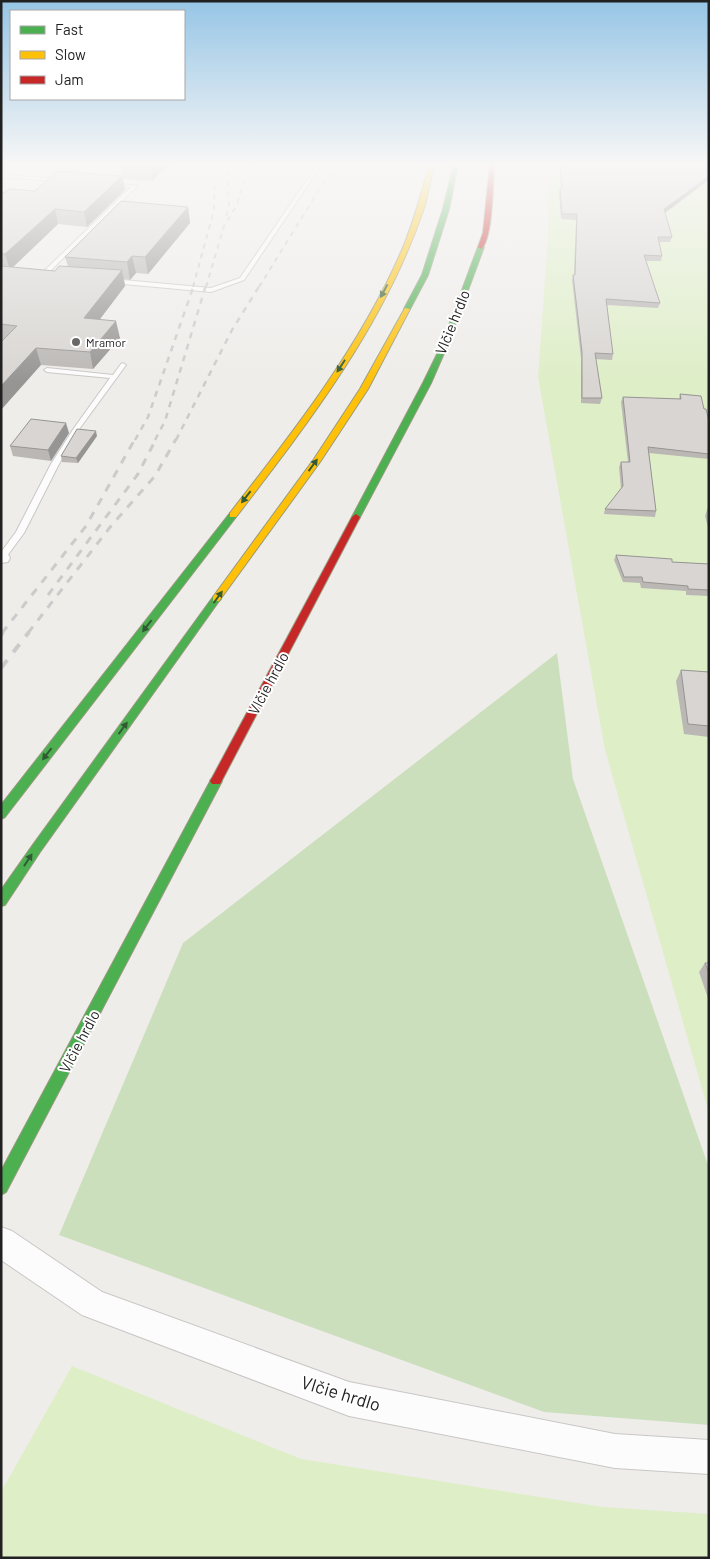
<svg xmlns="http://www.w3.org/2000/svg" width="710" height="1559" viewBox="0 0 710 1559" font-family="Barlow,sans-serif">
	<rect width="100%" height="100%" fill="#efedea"/>
	<!-- grass -->
	<path fill="#deeec7" d="M549,164H709V1113L605,750L538,377L548,237Z
		M72,1366L301,1459L603,1507L709,1514V1558H1V1492Z"/>
	<!-- forest -->
	<path fill="#ccdfbd" d="M557,653L573,779L709,1168V1425L544,1412L59,1235L183,943Z"/>
	<g fill="none" stroke-linecap="round" stroke-linejoin="round">
		<defs>
			<path id="lane" d="M318,164H322L244,280L211,292L112,283L109,281L112,279L211,288L240,278Z
				M1,175L63,179L65,180L63,181L1,177Z
				M110,183L137,186L44,277H40V275L131,187L112,185Z
				M123,363L126,365L80,428L59,464L24,533L4,560H1V552L16,532L51,464L74,428L110,378L47,372L44,370L47,368L113,375L121,364Z"/>
			<path id="street" d="M1,553L8,554L10,558L8,562L1,563Z
				M1,1227L12,1231L102,1292L349,1382L615,1434L709,1440V1474L615,1468L349,1416L82,1315L1,1260Z"/>
			<path id="fast" d="M454,164H458L449,209L428,275L410,309L405,310L404,309L422,275L443,209Z
				M481,245L484,247L448,344L431,383L360,517L359,519H353L352,517L423,383L442,344L478,247Z
				M233,512L236,513V517L5,817L1,819V805L230,513Z
				M216,596L221,599L219,601L40,852L5,905L1,906V890L32,846L213,597Z
				M216,777L220,778L222,781L6,1192L1,1195V1171L212,778Z"/>
			<path id="slow" d="M430,164H434C431,179 428,194 424,208C385,324 309,422 236,517H230V513C294,431 360,347 402,250C414,222 421,193 430,164Z
				M405,308L410,309L368,389L320,462L219,601H213V597L314,459L360,389Z"/>
			<path id="jam" d="M490,164H494C493,181 493,240 481,249L478,247L483,233Z
				M356,514L360,517L220,784H212L210,781L212,778L352,517Z"/>
		</defs>
		<!-- lane casing -->
		<use href="#lane" stroke="#c8c7c6" stroke-width="2"/>
		<!-- street casing -->
		<use href="#street" stroke="#c8c7c6" stroke-width="2"/>
		<!-- fast casing -->
		<use href="#fast" stroke="#9a9a80" stroke-width="2"/>
		<!-- slow casing -->
		<use href="#slow" stroke="#9a9a80" stroke-width="2"/>
		<!-- jam casing -->
		<use href="#jam" stroke="#9a9a80" stroke-width="2"/>
		<!-- lane -->
		<use href="#lane" fill="#fdfcfc" fill-rule="evenodd"/>
		<!-- street -->
		<use href="#street" fill="#fdfcfc" fill-rule="evenodd"/>
		<!-- fast -->
		<use href="#fast" fill="#4caf50" fill-rule="evenodd"/>
		<!-- slow -->
		<use href="#slow" fill="#ffc107" fill-rule="evenodd"/>
		<!-- jam -->
		<use href="#jam" fill="#c62828" fill-rule="evenodd"/>
		<!-- rail-far3 -->
		<path stroke="#cbcbcb" stroke-width="2" stroke-dasharray="5 5" stroke-linecap="butt" d="M226,216L229,207L227,164
			M193,287L214,210L215,164
			M206,287L224,226L237,205L249,164
			M259,287L335,164"/>
		<!-- rail-far2 -->
		<path stroke="#cbcbcb" stroke-width="2.5" stroke-dasharray="6 6" stroke-linecap="butt" d="M135,440L148,417L194,285
			M155,440L165,421L206,285
			M176,440L232,330L260,285"/>
		<!-- rail-far1 -->
		<path stroke="#cbcbcb" stroke-width="3" stroke-dasharray="8 8" stroke-linecap="butt" d="M48,595L138,474L156,439
			M2,633L86,526L135,439
			M28,633L111,526L155,476L176,439"/>
		<!-- rail -->
		<path stroke="#cbcbcb" stroke-width="4" stroke-dasharray="10 10" stroke-linecap="butt" d="M1,635L3,632
			M1,668L29,632"/>
	</g>
	<!-- wall -->
	<path fill="#bab7b5" d="M123,164H169L152,181L123,179L125,190L87,227L58,224L13,267L55,271L68,266L65,257L188,207L190,223L148,274L136,273L130,280L124,279L125,286L99,320L120,338L93,369L41,365L1,340V192L35,191L122,176L120,166Z
		M560,164H709V180L665,213L672,237L670,242H659L662,256L661,261H645L660,303L658,308L607,305L613,354L612,360L595,359L602,398L600,404L581,403V358L572,280L573,275H574L576,220L561,219L559,194L560,189H561L560,167Z
		M680,394L704,409L709,421V459L649,453L656,511L655,517L604,514L605,509L621,489L619,467L621,462H628L621,402L623,397L679,399Z
		M69,433L51,461L13,456L10,446Z
		M97,436L78,463L62,462L61,456Z
		M708,507H709V531L705,516Z
		M616,555L672,562L709,564V596L686,595V591L641,588L640,583L623,582L614,560Z
		M681,670L709,672V737L684,734L676,681Z
		M705,963H709V1001L699,972Z"/>
	<!-- shaded-wall -->
	<path fill="#979593" d="M155,164H169L152,181L150,168Z
		M122,176L125,190L87,227L84,212Z
		M709,176V180L705,183L663,214L664,209Z
		M188,207L190,223L148,274L145,257Z
		M55,209L58,224L10,270L5,254Z
		M132,256L136,273L130,280L127,262Z
		M122,270L125,286L88,335L84,318Z
		M116,321L120,338L93,369L90,352Z
		M36,348L41,365L1,410V386Z
		M66,423L69,433L51,461L48,450Z
		M96,431L97,436L78,463L76,458Z"/>
	<!-- building -->
	<path fill="#d8d5d2" stroke="#979593" d="M123,164H155L150,168L120,166Z
		M560,164H709V176L664,209L672,237H658L662,256L644,255L660,303L606,299L613,354L595,353L602,398H582V352L573,275H575L577,214H562L560,189H562Z
		M58,171L122,176L84,212L55,209L5,254H1V192L4,193L9,189L35,191Z
		M121,201L188,207L145,257L132,256L127,262L65,257Z
		M1,266L55,271L59,266L122,270L84,318L116,321L90,352L36,348L1,386V342L17,326L1,324Z
		M680,394L701,396L704,409H706L709,421V454L648,447L656,511L605,509L623,486L621,462H630L623,397L681,399Z
		M31,419L66,423L48,450L10,446Z
		M77,429L96,431L76,458L61,456Z
		M616,555L672,559V562L709,564V590L688,589V586L643,582L642,577H624Z
		M681,670L709,672V726L688,724Z
		M705,963H709V973Z"/>
	<!-- one-way arrows -->
	<defs><path id="oneway-solid" d="M-6-.8H1V-3.2L6.5 0L1 3.2V.8H-6Z" transform="scale(1.25)"/></defs>
	<g fill="#325a34">
		<use href="#oneway-solid" transform="translate(384 291) rotate(118)"/>
		<use href="#oneway-solid" transform="translate(341 366) rotate(123)"/>
		<use href="#oneway-solid" transform="translate(313 465) rotate(-54)"/>
		<use href="#oneway-solid" transform="translate(246 497) rotate(128)"/>
		<use href="#oneway-solid" transform="translate(218 597) rotate(-54)"/>
		<use href="#oneway-solid" transform="translate(147 626) rotate(128)"/>
		<use href="#oneway-solid" transform="translate(123 728) rotate(-54)"/>
		<use href="#oneway-solid" transform="translate(47 754) rotate(128)"/>
		<use href="#oneway-solid" transform="translate(28 860) rotate(-57)"/>
	</g>
	<!-- sky -->
	<linearGradient id="sky" x2="0" y2="1"><stop stop-color="#96c5e6"/><stop offset="0.43" stop-color="#f8f7f6"/><stop offset="1" stop-color="#f8f7f6" stop-opacity="0"/></linearGradient>
	<rect width="710" height="382" fill="url(#sky)"/>
	<!-- markers -->
	<circle fill="#696867" stroke="#fff" stroke-width="2" cx="76" cy="342" r="5"/>
	<g text-anchor="middle" dominant-baseline="central" stroke-width="4" stroke-linejoin="round" paint-order="stroke">
		<!-- far-poi labels -->
		<g font-size="12" fill="#212121" stroke="#fff" text-anchor="start">
			<text x="86" y="342">Mramor</text>
		</g>
		<!-- street labels -->
		<g font-size="15" fill="#212121" stroke="#fff">
			<text transform="translate(452 322) rotate(-68)">Vlčie hrdlo</text>
			<text transform="translate(268 683) rotate(-62)">Vlčie hrdlo</text>
			<text transform="translate(79 1041) rotate(-62)">Vlčie hrdlo</text>
		</g>
		<!-- near-street labels -->
		<g font-size="18" fill="#212121" stroke="#fff">
			<text transform="translate(341 1393) rotate(17)">Vlčie hrdlo</text>
		</g>
	</g>
	<!-- border -->
	<rect width="710" height="1559" fill="none" stroke="#212121" stroke-width="5"/>
	<!-- legend -->
	<rect x="10" y="10" width="175" height="90" fill="#ffffff" stroke="#a6a6a6"/>
	<rect x="20" y="26" width="25" height="8" fill="#4caf50" stroke="#a6a6a6"/>
	<text x="55" y="35" font-size="15" fill="#212121">Fast</text>
	<rect x="20" y="51" width="25" height="8" fill="#ffc107" stroke="#a6a6a6"/>
	<text x="55" y="60" font-size="15" fill="#212121">Slow</text>
	<rect x="20" y="76" width="25" height="8" fill="#c62828" stroke="#a6a6a6"/>
	<text x="55" y="85" font-size="15" fill="#212121">Jam</text>
</svg>
